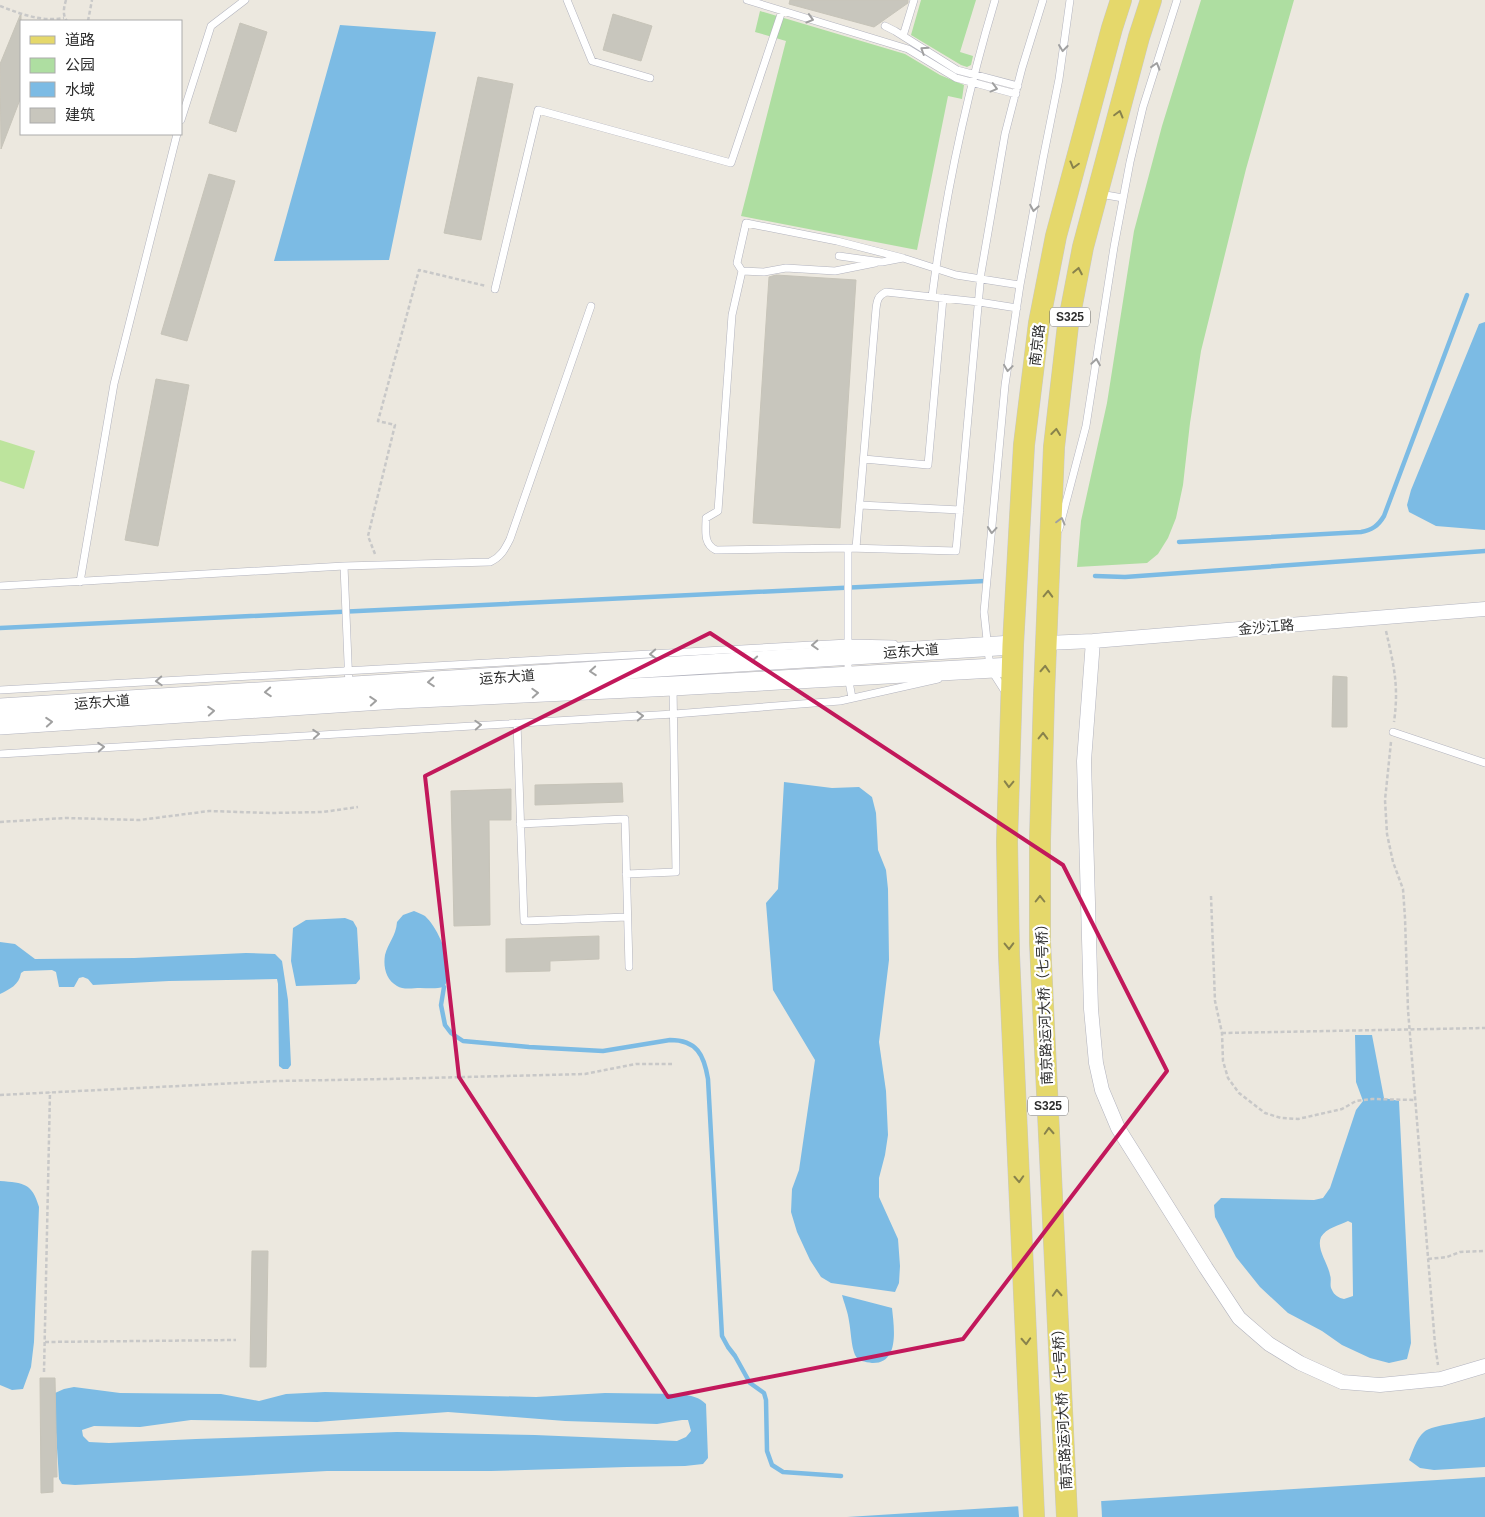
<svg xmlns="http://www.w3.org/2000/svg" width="1485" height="1517" viewBox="0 0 1485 1517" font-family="Arial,'Noto Sans SC',sans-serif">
	<rect width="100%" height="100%" fill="#ece8df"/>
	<!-- green -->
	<path fill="#aedea1" d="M921,0H976L960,52L973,56L971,65L967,67L961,65L911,35Z
		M1201,0H1294L1246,169L1201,351L1190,423L1183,485L1176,518L1168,538L1158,554L1147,563L1077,567L1081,521L1107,403L1134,231L1162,126Z
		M760,11L905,54L940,75L964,85L962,99L948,96L917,250L741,216L786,41L755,32Z"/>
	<!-- pitch -->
	<path fill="#bde49d" d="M0,440L35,451L24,489L0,481Z"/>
	<!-- water -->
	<path fill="#7cbbe4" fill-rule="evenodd" d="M340,25L436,32L389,260L274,261Z
		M1485,322V530L1436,526L1409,512L1407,505L1411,490L1479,324Z
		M784,782L832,788L859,787L872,797L876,813L878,850L886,870L888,889L889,960L879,1042L886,1091L888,1135L885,1155L879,1178V1197L898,1239L900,1266L899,1283L895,1292L831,1283L821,1277L810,1260L797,1232L791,1212L792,1189L799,1170L815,1060L773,990L766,903L778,889Z
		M414,911C418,913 422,914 425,916C440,930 456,969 444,987C436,989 428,988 420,988C413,988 403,990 397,986C386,980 383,967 385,955C388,943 396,936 397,922L403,915Z
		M345,918L353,921L357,928L360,979L356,984L296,986L291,961L293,928L306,920Z
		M0,942L15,944L35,959L134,958L246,953L275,954L282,961L288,1000L291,1065L288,1069H283L279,1066L278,984L277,979L169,981L93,985L88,979L83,977L79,978L74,987H59L56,972L52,970L24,971L21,973C19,985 10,989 0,994Z
		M1355,1035H1372L1384,1098L1399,1101L1411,1343L1407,1359L1389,1363L1370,1358L1342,1345L1322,1331L1288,1313L1260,1287L1236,1257L1215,1217L1214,1205L1221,1198L1314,1200L1323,1198L1330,1188L1356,1110L1363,1101L1356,1082ZM1348,1221L1352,1223L1353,1296L1344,1299C1339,1298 1334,1295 1332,1290C1329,1285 1332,1280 1330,1275C1328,1263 1316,1249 1321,1237C1326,1228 1340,1225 1348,1221Z
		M0,1181C24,1183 32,1183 39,1207L34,1342L31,1367L23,1389L12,1390L0,1385Z
		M842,1295L892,1308C894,1327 900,1364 872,1363C865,1362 858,1361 855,1355C851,1345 851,1331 849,1321C848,1312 844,1303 842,1295Z
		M74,1387L120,1393L221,1394L259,1401L286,1394L325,1392L536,1397L605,1393L682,1394C692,1396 699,1397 706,1404L708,1458L703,1464L685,1466L627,1467L491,1471H327L75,1485L62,1484L59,1479L54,1401L55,1393L64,1389ZM448,1412L565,1421L657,1424L682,1420H688L691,1431L686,1437L677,1441L535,1435L397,1432L196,1439L109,1443L89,1442L83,1436L82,1430L94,1426L140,1427L191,1420L317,1422Z
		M1485,1417V1467L1434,1470L1420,1468L1409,1460C1413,1451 1416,1439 1424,1432C1433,1424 1471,1422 1485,1417Z
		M1485,1477V1517H847Z"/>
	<!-- pier -->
	<path fill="#ece8df" d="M1101,1499L1102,1517H1019L1018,1504Z"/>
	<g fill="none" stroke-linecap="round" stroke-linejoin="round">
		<!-- stream -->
		<path stroke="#7cbbe4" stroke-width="4.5" d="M1179,542L1361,532C1372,530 1378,526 1384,516L1467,295
			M1095,576L1125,577L1485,551
			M0,628L985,581
			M444,987L441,1005L445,1025L451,1033L463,1041L529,1047L603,1051L670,1040C697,1040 704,1055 708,1079L722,1336L728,1347L735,1356L750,1383L764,1393L766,1400L767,1451L772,1465L783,1472L841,1476"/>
	</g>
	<!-- building -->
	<path fill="#c8c6bd" stroke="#c7c4b9" d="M790,0H908V3L874,27L789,4Z
		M21,13V97L1,149L0,64Z
		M613,14L652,26L641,61L603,50Z
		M240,23L267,32L236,132L209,123Z
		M478,77L513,84L481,240L444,233Z
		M209,174L235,181L187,341L161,334Z
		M776,275L856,280L840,528L753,523L769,277Z
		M156,379L189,385L158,546L125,540Z
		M1333,676L1347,677V727H1332Z
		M622,783L623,802L535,805V785Z
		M511,789V820H489L490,925L454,926L451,791Z
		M599,936V959L550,961V971L506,972V939Z
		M252,1251H268L266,1367H250Z
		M40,1378H55L57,1477H53V1492L41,1493Z"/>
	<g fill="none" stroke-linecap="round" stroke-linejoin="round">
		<defs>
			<path id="lane" d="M567,0L592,61L650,78
				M747,0L908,49L956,78L1016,94
				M885,26L895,31L957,70L1018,86
				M903,36L914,0
				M181,120L211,26L245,0
				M1100,194L1123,198
				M839,256L882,262L903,258L956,275L1020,285
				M742,271L764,272L786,268L835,271L875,263
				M495,289L538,110L731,163L782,11
				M932,297C945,196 966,97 995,0
				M864,459L928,465L943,298
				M860,505L960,510
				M1059,529L1086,426L1114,247L1130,162L1143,107L1177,0
				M848,548L716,550C703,544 706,531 706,518L718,511L732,315L742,271L737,263L746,223L837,241L903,258
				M856,548L876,309C877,300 878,296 886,292L979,302L1017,308
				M344,566L349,686
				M80,582L114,384L177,134
				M0,586L344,566L490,562C501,557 505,549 510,539L591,306
				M848,645V548L956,551L981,273L1005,134L1022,68L1043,0
				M848,656V676L852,698
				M0,690L848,643L894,644
				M1006,693L990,668L984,612L1005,385L1020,285L1043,159L1059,79L1070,0
				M517,723L524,921L627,917
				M1393,732L1485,763
				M0,754L674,714L840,701L938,679
				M520,824L625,819L629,967
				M626,874L676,872L673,687"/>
			<path id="street" d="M1093,641L1084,761L1091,1009L1096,1063L1102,1090L1118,1128L1206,1268L1239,1318L1269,1344L1300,1363L1342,1382L1380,1385L1441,1379L1485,1366
				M1046,643L1093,641L1485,609"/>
			<path id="secondary" d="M0,708L1013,645
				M0,725L397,699L673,686L1012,667"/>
			<path id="primary" d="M1034,1517L1009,955L1007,842L1013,645L1024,445L1039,323L1056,236L1112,28L1121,0
				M1067,1517L1040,942V840L1044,695L1054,447L1068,325L1083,247L1139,37L1151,0"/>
		</defs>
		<!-- lane casing -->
		<use href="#lane" stroke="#b2b3be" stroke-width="8"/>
		<!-- street casing -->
		<use href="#street" stroke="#b2b3be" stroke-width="15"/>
		<!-- secondary casing -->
		<use href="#secondary" stroke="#b2b3be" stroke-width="20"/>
		<!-- primary casing -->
		<use href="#primary" stroke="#c8c8c8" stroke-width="22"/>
		<!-- path -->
		<path stroke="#c8c8c8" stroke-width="2.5" stroke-dasharray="4 2.5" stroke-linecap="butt" d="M66,0C64,7 62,15 67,21
			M0,6C21,14 41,22 64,18
			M88,21L92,0
			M375,554L368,536L395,425L378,421L419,270L486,286
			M1386,631C1394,666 1399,686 1394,722
			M1391,742L1385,800L1387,834L1393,862L1403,889L1405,918L1408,1010L1435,1344L1438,1365
			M0,822L65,818L140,820L209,811L270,813L323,812L358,807
			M1211,896L1215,1001L1222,1033L1223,1061L1228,1078L1239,1093L1265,1113L1281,1118L1298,1119L1342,1109L1356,1101L1372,1099L1416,1100
			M1222,1033L1485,1028
			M0,1095L277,1081L386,1079L585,1074L636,1064H672
			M1428,1259L1447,1257L1460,1252L1485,1251
			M45,1342L236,1340
			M44,1372L50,1092"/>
		<!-- lane -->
		<use href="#lane" stroke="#fff" stroke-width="7"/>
		<!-- street -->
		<use href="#street" stroke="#fff" stroke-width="14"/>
		<!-- secondary -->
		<use href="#secondary" stroke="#fff" stroke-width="19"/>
		<!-- primary -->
		<use href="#primary" stroke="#e5d86b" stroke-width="21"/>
	</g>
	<!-- one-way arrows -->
	<defs><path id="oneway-chevron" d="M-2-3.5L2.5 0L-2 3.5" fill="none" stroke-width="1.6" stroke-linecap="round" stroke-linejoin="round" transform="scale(1.25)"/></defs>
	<g stroke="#a0a0a0">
		<use href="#oneway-chevron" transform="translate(810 19) rotate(17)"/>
		<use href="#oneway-chevron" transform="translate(1063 48) rotate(97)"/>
		<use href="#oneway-chevron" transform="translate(924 50) rotate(-147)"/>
		<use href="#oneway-chevron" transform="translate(1156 66) rotate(-73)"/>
		<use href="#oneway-chevron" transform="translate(994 88) rotate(15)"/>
		<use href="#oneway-chevron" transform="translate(1034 208) rotate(100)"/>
		<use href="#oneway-chevron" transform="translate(1096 362) rotate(-81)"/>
		<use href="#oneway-chevron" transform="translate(1008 368) rotate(98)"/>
		<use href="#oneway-chevron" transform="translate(1061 521) rotate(-75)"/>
		<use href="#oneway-chevron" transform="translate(992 530) rotate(95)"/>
		<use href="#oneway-chevron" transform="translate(815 645) rotate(177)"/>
		<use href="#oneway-chevron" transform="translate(653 654) rotate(177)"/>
		<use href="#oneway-chevron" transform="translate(755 661) rotate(176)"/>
		<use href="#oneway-chevron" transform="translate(593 671) rotate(176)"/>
		<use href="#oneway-chevron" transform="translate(159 681) rotate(177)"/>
		<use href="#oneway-chevron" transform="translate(431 682) rotate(176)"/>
		<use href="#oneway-chevron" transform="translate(268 692) rotate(176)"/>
		<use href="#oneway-chevron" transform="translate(535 693) rotate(-3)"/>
		<use href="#oneway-chevron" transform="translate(373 701) rotate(-4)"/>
		<use href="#oneway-chevron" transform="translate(211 711) rotate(-4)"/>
		<use href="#oneway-chevron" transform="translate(640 716) rotate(-3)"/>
		<use href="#oneway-chevron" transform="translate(49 722) rotate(-4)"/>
		<use href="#oneway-chevron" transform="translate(478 725) rotate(-3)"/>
		<use href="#oneway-chevron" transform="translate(316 734) rotate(-4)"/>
		<use href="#oneway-chevron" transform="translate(101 747) rotate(-4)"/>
	</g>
	<g stroke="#88824c">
		<use href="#oneway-chevron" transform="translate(1119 114) rotate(-75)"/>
		<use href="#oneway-chevron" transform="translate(1074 165) rotate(105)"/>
		<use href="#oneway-chevron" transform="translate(1078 271) rotate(-79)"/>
		<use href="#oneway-chevron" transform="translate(1056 432) rotate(-83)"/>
		<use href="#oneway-chevron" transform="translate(1048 594) rotate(-88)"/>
		<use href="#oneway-chevron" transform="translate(1045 669) rotate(-87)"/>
		<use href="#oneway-chevron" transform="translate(1043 736) rotate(-89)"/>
		<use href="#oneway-chevron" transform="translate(1009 784) rotate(92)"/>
		<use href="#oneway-chevron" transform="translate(1040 899) rotate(-90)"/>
		<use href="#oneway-chevron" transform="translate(1009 946) rotate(89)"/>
		<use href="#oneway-chevron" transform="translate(1049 1131) rotate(-93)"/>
		<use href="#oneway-chevron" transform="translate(1019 1179) rotate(87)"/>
		<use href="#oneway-chevron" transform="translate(1057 1293) rotate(-93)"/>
		<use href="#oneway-chevron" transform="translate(1026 1341) rotate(87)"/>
	</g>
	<!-- marked area -->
	<path fill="none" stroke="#c2185b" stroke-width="4" stroke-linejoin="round" d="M710,633L1063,865L1167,1071L963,1339L668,1397L459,1077L425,776Z"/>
	<g text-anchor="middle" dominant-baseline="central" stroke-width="4.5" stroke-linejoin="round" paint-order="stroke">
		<!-- shield labels -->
		<g fill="#fff" stroke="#6b6b6b" stroke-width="1">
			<rect x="1050" y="307.5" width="40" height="19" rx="4"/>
			<rect x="1028" y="1096.5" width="40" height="19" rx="4"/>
		</g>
		<g font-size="12" font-weight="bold" fill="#2c2c2c">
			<text x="1070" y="317">S325</text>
			<text x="1048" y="1106">S325</text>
		</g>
		<!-- street labels -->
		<g font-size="14" fill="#2c2c2c" stroke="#fff">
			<text transform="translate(1037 345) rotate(-83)">南京路</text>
			<text transform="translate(1266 627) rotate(-5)">金沙江路</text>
			<text transform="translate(911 651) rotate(-4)">运东大道</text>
			<text transform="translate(507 677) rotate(-4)">运东大道</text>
			<text transform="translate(102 702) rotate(-4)">运东大道</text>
			<text transform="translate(1044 1001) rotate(-92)">南京路运河大桥（七号桥）</text>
			<text transform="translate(1062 1406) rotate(-93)">南京路运河大桥（七号桥）</text>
		</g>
	</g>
	<!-- legend -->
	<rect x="20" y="20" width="162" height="115" fill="#ffffff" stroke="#ababab"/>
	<rect x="30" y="36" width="25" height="8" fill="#e5d86b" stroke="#ababab"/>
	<text x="65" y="45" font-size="15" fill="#2c2c2c">道路</text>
	<rect x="30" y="58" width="25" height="15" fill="#aedea1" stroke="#ababab"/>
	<text x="65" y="70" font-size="15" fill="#2c2c2c">公园</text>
	<rect x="30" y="82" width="25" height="15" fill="#7cbbe4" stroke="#ababab"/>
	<text x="65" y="95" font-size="15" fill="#2c2c2c">水域</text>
	<rect x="30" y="108" width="25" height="15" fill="#c8c6bd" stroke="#ababab"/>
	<text x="65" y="120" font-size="15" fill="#2c2c2c">建筑</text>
</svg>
